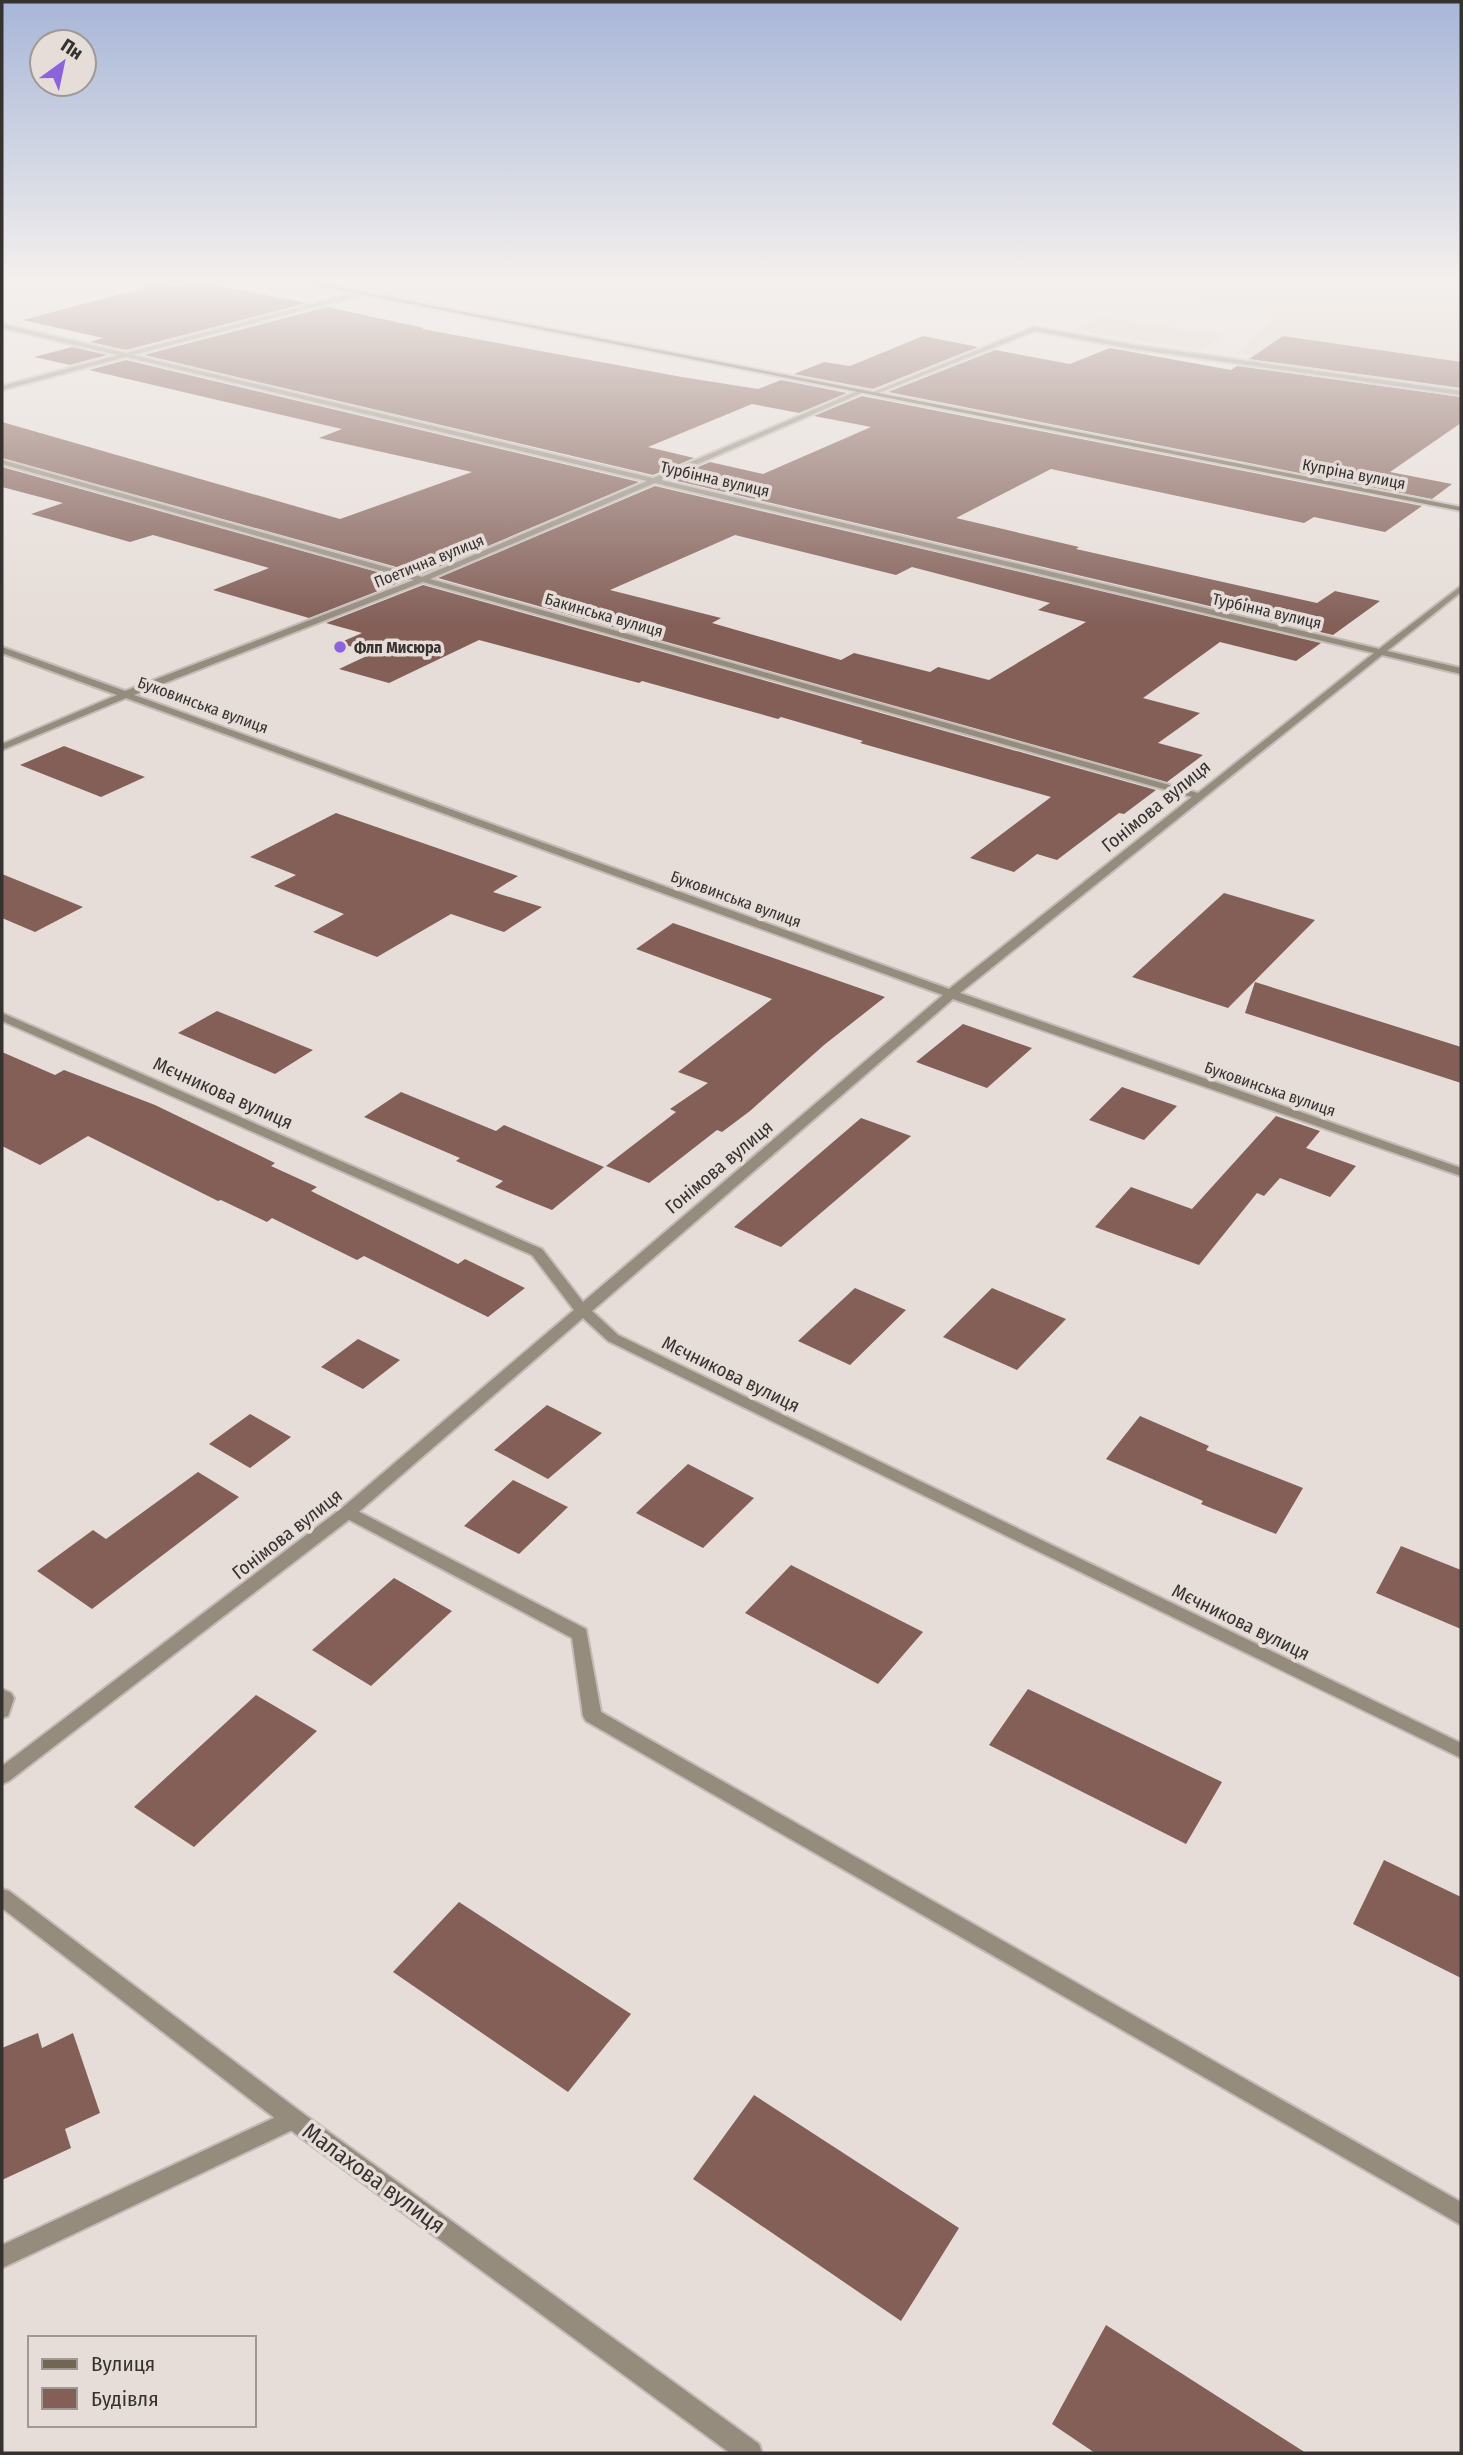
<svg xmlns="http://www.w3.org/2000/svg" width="1463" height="2455" viewBox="0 0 1463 2455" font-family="'Fira Sans Condensed',sans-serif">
	<rect width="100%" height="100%" fill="#e6ddd8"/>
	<!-- built -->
	<path fill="#e0d1c7" d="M1124,280H1461V389L1236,354L1277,314L1108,288Z
		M1100,317L1224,335L1199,350L1073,330Z"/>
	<!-- building -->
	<path fill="#835f58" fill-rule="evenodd" d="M199,282L307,303L126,350L90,342L103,338L23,320L162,283L180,287Z
		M327,307L424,328L422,329L682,377L758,389L781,380L847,393L799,413L752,404L648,447L694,458L653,475L144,355Z
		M923,336L978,347L873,389L794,374L824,362L850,366Z
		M1283,336L1461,362V388L1249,359Z
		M72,347L107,355L70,365L34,357Z
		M1110,348L1231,370L1237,366L1461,397V423L1390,472L1452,484L1432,499L888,392L995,350L1070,364Z
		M126,360L639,482L422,574L2,458V422L340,519L472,472L319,438L342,429L89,370Z
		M862,396L1422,506L1385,532L1314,517L1304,523L1051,469L956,518L1079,547L1076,549L1317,603L1335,591L1380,601L1333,635L669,479L710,462L763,474L871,427L814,416Z
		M2,467L406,580L309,618L213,590L269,568L153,535L130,542L31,514L63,503L2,487Z
		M655,486L1321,643L1296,661L1220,642L1143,698L1200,713L1158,743L1203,755L1167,782L438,578ZM735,535L896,575L912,567L1050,603L1038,610L1086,622L989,680L938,667L930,672L854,653L841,660L712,623L721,618L610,590Z
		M423,585L1156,790L1124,814L1119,813L1057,860L1037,854L1014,872L970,858L1051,797L860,743L863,741L781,717L778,719L642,681L639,683L479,640L389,683L339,669L373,653L339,643L362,633L326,623Z
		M64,746L145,777L101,797L20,765Z
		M336,813L518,876L493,892L542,907L504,932L451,914L377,957L313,932L344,914L274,886L296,875L250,857Z
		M2,874L83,907L35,932L2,918Z
		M1224,893L1315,920L1228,1008L1132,977Z
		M673,923L885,997L824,1045L750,1111L722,1132L717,1130L649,1183L606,1166L676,1112L670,1109L708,1083L678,1072L772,999L636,949Z
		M1255,982L1461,1047V1083L1245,1013Z
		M217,1011L313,1050L275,1074L178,1033Z
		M963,1024L1032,1048L987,1088L916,1062Z
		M2,1052L55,1075L64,1070L155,1105L275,1163L271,1166L317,1187L311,1191L458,1264L465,1259L525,1288L488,1317L364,1256L357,1260L272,1218L267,1222L221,1200L218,1201L88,1136L40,1165L2,1146Z
		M1122,1087L1177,1106L1144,1140L1089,1120Z
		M401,1092L496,1131L504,1125L604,1167L552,1210L495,1187L503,1181L456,1161L460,1158L364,1117Z
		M1276,1116L1320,1131L1306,1148L1356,1166L1330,1197L1280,1178L1264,1196L1257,1193L1199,1265L1095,1227L1131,1187L1192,1209Z
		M861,1118L911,1136L781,1247L734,1227Z
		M855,1288L906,1310L850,1365L798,1341Z
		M992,1288L1066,1319L1017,1370L943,1337Z
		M358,1339L400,1360L363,1389L321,1367Z
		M547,1405L602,1433L548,1479L494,1450Z
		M250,1414L291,1437L250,1468L209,1444Z
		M1140,1416L1209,1446L1206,1450L1303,1488L1276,1534L1201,1504L1203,1501L1106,1459Z
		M688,1464L754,1498L703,1548L636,1513Z
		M198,1472L239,1497L92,1609L37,1571L93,1530L106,1539Z
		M513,1480L568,1507L519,1554L464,1526Z
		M1401,1546L1461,1570V1629L1376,1593Z
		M791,1565L923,1632L878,1684L745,1613Z
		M394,1578L452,1611L371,1686L312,1650Z
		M1028,1689L1222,1782L1186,1844L989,1745Z
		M256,1695L317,1731L194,1847L134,1807Z
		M1384,1860L1461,1897V1978L1353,1924Z
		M459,1902L631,2014L568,2092L393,1972Z
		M38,2033L42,2048L73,2033L100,2113L65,2129L71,2148L2,2180V2048Z
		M754,2095L959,2228L901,2321L693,2179Z
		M1106,2325L1306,2453H1095L1052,2424Z"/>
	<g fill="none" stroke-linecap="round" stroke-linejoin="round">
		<defs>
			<path id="lane" d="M348,1506L586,1629L601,1712L1461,2202V2225L586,1721L583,1716L572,1638L342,1516L340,1512L342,1508Z
				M293,2109L301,2112L304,2119L301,2126L2,2268V2245Z"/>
			<path id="street" d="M362,291L364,294L133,355L653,478L862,389L864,392L661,480L1379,649L1461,586V592L1387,651L1461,668V674L1382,655L960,993L1461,1168V1176L953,999L592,1311L618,1335L1461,1743V1758L608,1341L583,1318L354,1516L9,1781L2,1784V1766L342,1508L574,1310L532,1255L2,1021V1013L542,1249L583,1302L943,995L126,698L2,750V744L117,695L2,653V647L125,691L414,580L2,464V460L422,577L647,481L126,357L2,390V386L118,355L2,328V324L126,353ZM655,483L1374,653L1198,793L430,579ZM423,582L1192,797L949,989L134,695Z
				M1034,327L1134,345L1461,391V395L1134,349L1035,331L876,394L871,393Z
				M2,1689L11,1693L14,1698L8,1716L2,1718Z
				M2,1889L9,1891L301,2112L759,2444L762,2453H730L285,2126L2,1908Z"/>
			<path id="secondary" d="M290,280H301L1461,507V511Z"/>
		</defs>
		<!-- lane casing -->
		<use href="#lane" stroke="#c3bbb6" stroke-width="4"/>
		<!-- street casing -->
		<use href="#street" stroke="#c3bbb6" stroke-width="4"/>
		<!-- secondary casing -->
		<use href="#secondary" stroke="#c3bbb6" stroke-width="4"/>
		<!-- lane -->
		<use href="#lane" fill="#958c7e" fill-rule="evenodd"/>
		<!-- street -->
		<use href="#street" fill="#958c7e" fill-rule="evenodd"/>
		<!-- secondary -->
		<use href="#secondary" fill="#726551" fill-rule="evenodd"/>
	</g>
	<!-- sky -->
	<linearGradient id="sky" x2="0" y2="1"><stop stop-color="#a7b6d8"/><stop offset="0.45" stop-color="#f4f0ed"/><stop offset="1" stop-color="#f4f0ed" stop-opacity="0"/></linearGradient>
	<rect width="1463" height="624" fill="url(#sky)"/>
	<!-- markers -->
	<circle fill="#8d62dd" stroke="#e6ddd8" stroke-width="2.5" cx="340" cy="647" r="7"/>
	<g text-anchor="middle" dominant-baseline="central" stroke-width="7" stroke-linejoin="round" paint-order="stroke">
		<!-- far-street labels -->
		<g font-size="16" fill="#353230" stroke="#e6ddd8">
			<text transform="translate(1354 474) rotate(11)">Купріна вулиця</text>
			<text transform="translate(715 479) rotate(13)">Турбінна вулиця</text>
			<text transform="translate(429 561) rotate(-22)">Поетична вулиця</text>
			<text transform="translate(1267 611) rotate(13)">Турбінна вулиця</text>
			<text transform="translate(604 615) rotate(16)">Бакинська вулиця</text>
			<text transform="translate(203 705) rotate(20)">Буковинська вулиця</text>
			<text transform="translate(736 899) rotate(20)">Буковинська вулиця</text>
			<text transform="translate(1270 1089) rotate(19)">Буковинська вулиця</text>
		</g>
		<!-- far-poi labels -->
		<g font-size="16" font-weight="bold" fill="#353230" stroke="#e6ddd8" text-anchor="start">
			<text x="354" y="647">Флп Мисюра</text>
		</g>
		<!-- street labels -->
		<g font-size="19" fill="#353230" stroke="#e6ddd8">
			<text transform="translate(1156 806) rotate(-39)">Гонімова вулиця</text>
			<text transform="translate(223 1093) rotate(24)">Мєчникова вулиця</text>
			<text transform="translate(719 1167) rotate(-40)">Гонімова вулиця</text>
			<text transform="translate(731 1374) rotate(26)">Мєчникова вулиця</text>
			<text transform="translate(287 1534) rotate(-38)">Гонімова вулиця</text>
			<text transform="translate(1241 1622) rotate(26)">Мєчникова вулиця</text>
		</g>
		<!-- near-street labels -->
		<g font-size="23" fill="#353230" stroke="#e6ddd8">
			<text transform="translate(374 2178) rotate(36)">Малахова вулиця</text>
		</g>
	</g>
	<!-- border -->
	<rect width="1463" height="2455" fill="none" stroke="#353230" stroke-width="7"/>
	<!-- legend -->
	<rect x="28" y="2336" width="228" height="91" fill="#e6ddd8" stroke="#9f9995" stroke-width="2"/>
	<rect x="42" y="2359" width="35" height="10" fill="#726551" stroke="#9f9995" stroke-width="2"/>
	<text x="91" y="2371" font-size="21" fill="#353230">Вулиця</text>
	<rect x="42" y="2388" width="35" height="21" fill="#835f58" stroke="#9f9995" stroke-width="2"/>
	<text x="91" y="2406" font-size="21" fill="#353230">Будівля</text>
	<!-- north arrow -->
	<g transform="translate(63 63) rotate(33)"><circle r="33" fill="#e6ddd8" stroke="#9f9995" stroke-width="2"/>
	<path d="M0-5L12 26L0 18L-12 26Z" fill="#8d62dd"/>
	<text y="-10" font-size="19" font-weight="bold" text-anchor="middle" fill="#353230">Пн</text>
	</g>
</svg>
